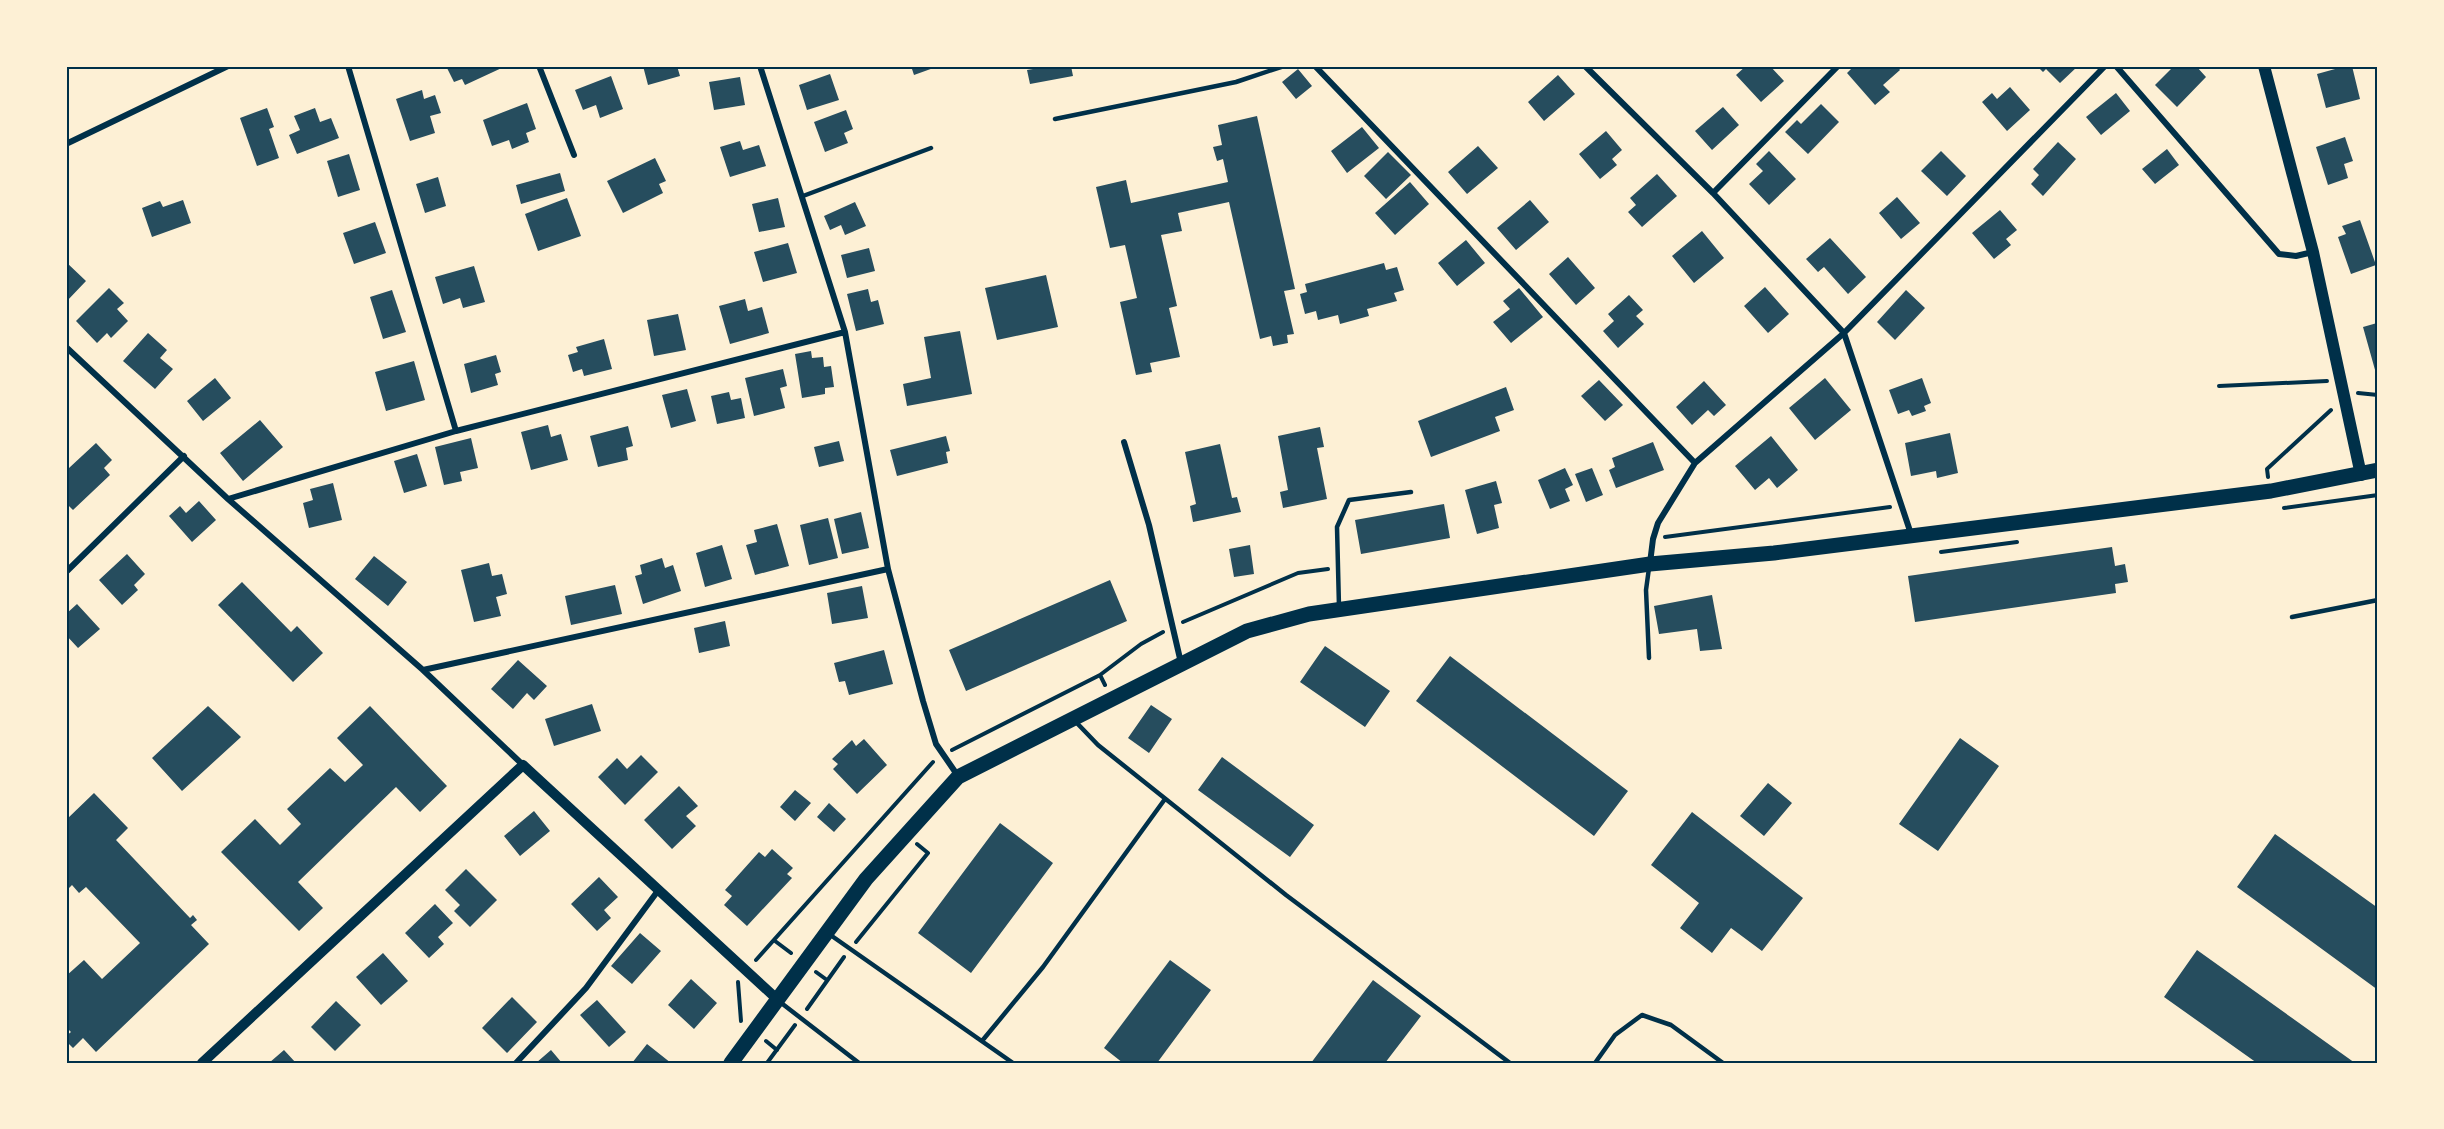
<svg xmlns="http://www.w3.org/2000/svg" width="2444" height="1129" viewBox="0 0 2444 1129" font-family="'Fira Sans Condensed',sans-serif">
	<rect width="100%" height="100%" fill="#fdf0d5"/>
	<!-- building -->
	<path fill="#264d5e" d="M446,66H506L465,85L462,79L454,82Z
		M643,66H677L680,76L648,85Z
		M911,66H939L914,75Z
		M1033,66H1071L1073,76L1030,84L1027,70L1033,69Z
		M1746,66H1770L1784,81L1761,102L1736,75Z
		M1854,66H1897L1900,70L1883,85L1890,92L1875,105L1847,73Z
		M2037,66H2078L2060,83L2046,69L2043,72Z
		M2174,66H2196L2206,77L2177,107L2155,85Z
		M2346,66H2352L2360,99L2326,108L2317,74Z
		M1298,69L1312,86L1296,99L1282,82Z
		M830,74L839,100L807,110L799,85Z
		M1558,75L1575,94L1544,121L1528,102Z
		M611,76L623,109L600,118L596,105L583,110L575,90Z
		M740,77L745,105L714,110L709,82Z
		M2010,87L2030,110L2007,131L1982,102L1992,93L1997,99Z
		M422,90L424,99L435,95L441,113L430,116L435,133L410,141L396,99Z
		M2116,93L2130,111L2101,135L2086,117Z
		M527,103L536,129L526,133L529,142L512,149L509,140L492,146L483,120Z
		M1821,104L1839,122L1808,154L1785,132L1797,120L1801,124Z
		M1723,107L1739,125L1712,150L1695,131Z
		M267,108L274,127L269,129L279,158L257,166L240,118Z
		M315,108L320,122L331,118L339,138L297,154L289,135L300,130L294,116Z
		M846,110L853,129L844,133L848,143L825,152L814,122Z
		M1257,116L1295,289L1284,291L1294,334L1287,335L1288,343L1273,346L1271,336L1260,339L1229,202L1178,213L1182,231L1161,235L1177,306L1169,308L1180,357L1150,363L1152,372L1136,375L1120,302L1137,298L1125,245L1110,248L1096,187L1126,180L1131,203L1228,182L1223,159L1217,161L1213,147L1222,145L1218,125Z
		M1362,127L1379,148L1347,173L1331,151Z
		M1606,131L1622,150L1612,159L1617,165L1600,179L1579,154Z
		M2345,137L2353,161L2344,164L2348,178L2328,185L2316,147Z
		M740,141L743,150L759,145L766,166L730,177L720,147Z
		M2058,142L2076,159L2043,196L2031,184L2039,175L2033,169Z
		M1478,146L1498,168L1467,194L1448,172Z
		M2167,149L2179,165L2155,184L2142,169Z
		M1769,151L1796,179L1769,205L1749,184L1763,171L1756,164Z
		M1941,151L1966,176L1947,196L1921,171Z
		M1388,152L1411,175L1386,199L1364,176Z
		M349,154L360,190L338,197L327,161Z
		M655,158L666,181L659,184L663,193L623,213L607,181Z
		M560,173L565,191L521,204L516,185Z
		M1657,174L1677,196L1642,227L1628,212L1636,205L1630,198Z
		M438,177L446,206L425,213L416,184Z
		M1410,182L1429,204L1395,235L1375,213Z
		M1897,197L1920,223L1901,239L1879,213Z
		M567,198L581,236L538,251L525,214Z
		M778,198L785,227L759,232L752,204Z
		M183,200L191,223L152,237L142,208L160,201L163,207Z
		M1530,200L1549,222L1516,250L1497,228Z
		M855,202L866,226L845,235L841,225L830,230L824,216Z
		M2000,210L2017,230L2006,239L2011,245L1994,259L1972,233Z
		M2360,220L2376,265L2351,274L2338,237L2346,234L2342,226Z
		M375,222L386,253L354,264L343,233Z
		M1702,231L1724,258L1694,283L1672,256Z
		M1830,238L1866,277L1848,294L1824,267L1818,272L1806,259Z
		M1466,240L1485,263L1457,286L1438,263Z
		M788,243L797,273L763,282L754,252Z
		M869,248L875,271L847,278L841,255Z
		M1568,257L1595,288L1576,305L1549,274Z
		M66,262L86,281L66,302Z
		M1384,263L1386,270L1397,267L1404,290L1394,293L1397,301L1367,309L1369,316L1340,324L1338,315L1318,320L1316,311L1305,314L1300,294L1307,292L1305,284Z
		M474,266L485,302L463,308L460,298L443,304L435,277Z
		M1046,275L1058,327L997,340L985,288Z
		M1765,287L1789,314L1768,333L1744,306Z
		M109,288L124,303L117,309L128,321L111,338L107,333L97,343L76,321Z
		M1519,288L1543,317L1511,343L1493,322L1510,309L1503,301Z
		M868,289L871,302L878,300L884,324L856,331L847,294Z
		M392,290L406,332L383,339L370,297Z
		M1906,290L1925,308L1895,340L1877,322Z
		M1629,295L1643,310L1636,316L1644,324L1618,348L1603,331L1614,321L1608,314Z
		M745,299L748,311L762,307L769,333L730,344L719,306Z
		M678,314L686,350L654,356L647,320Z
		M2377,323L2378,325L2377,377L2363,327Z
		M960,331L972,394L907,406L903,384L931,378L924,337Z
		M148,333L167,350L160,358L173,369L155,389L123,361Z
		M604,339L612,369L584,376L582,369L573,372L568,355L578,352L576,347Z
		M811,351L812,358L823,357L824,367L831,366L834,387L825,388V394L802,398L795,354Z
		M496,355L501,372L495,374L498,385L471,393L464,364Z
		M414,361L425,400L386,411L375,372Z
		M783,369L787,386L780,388L785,408L754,416L745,378Z
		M215,378L231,398L203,421L187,401Z
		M1825,378L1851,410L1815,440L1789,408Z
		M1922,378L1931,403L1924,406L1926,411L1912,416L1909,410L1898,414L1889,390Z
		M1599,380L1623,405L1605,421L1581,396Z
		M1704,381L1726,405L1714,416L1708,410L1692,425L1676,407Z
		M1506,387L1514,410L1495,417L1500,431L1431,457L1418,421Z
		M687,389L696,421L671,428L662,395Z
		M729,392L731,400L741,398L745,418L717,424L711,396Z
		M260,420L283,447L243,481L220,453Z
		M548,425L551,437L561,434L568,460L531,470L521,432Z
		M628,426L633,446L626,448L628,460L598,467L590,436Z
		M1320,427L1324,447L1317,448L1327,499L1283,508L1280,492L1288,490L1278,436Z
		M1950,433L1958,473L1937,478L1936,471L1911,476L1905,443Z
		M946,436L950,451L946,452L948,463L897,476L890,450Z
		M1771,436L1798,470L1777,488L1769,478L1755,490L1735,466Z
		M471,438L478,468L460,472L462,481L444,485L435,447Z
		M839,441L844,461L819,467L814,447Z
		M1653,442L1664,470L1616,488L1609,470L1615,467L1612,458Z
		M96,443L112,460L104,468L110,475L73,510L66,503V465L69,468Z
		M1220,444L1232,498L1237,497L1241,512L1193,522L1190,506L1196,504L1185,452Z
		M417,454L427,486L404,493L394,461Z
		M1565,468L1573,485L1565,489L1570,501L1550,509L1538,480Z
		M1592,468L1603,495L1586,502L1575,474Z
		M1496,481L1502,503L1494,505L1499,528L1477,534L1465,490Z
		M333,483L342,520L309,528L303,503L313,500L310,489Z
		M199,501L216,520L192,542L169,516L180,506L186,513Z
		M1444,504L1450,538L1361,554L1355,520Z
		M861,512L869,548L842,554L834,519Z
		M828,518L838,558L809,565L800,525Z
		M777,524L789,566L755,575L746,545L757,542L754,530Z
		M722,545L732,579L705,587L696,553Z
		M1250,545L1254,574L1234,577L1229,549Z
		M2112,547L2115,566L2125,564L2128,582L2115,584L2116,593L1915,622L1908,576Z
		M127,554L145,574L134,585L138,590L122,605L99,580Z
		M374,556L407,582L388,606L355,579Z
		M662,558L665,568L673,565L681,591L643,604L635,576L642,574L640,565Z
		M489,563L492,576L502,574L507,594L496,597L501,616L474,622L461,570Z
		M1110,580L1127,621L966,691L949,650Z
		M242,582L291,632L297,626L323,653L293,682L218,605Z
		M615,585L622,614L571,625L565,596Z
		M862,586L868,618L832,624L827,593Z
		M1712,595L1722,649L1700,651L1697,629L1659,634L1654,606Z
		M77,604L100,629L78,648L66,635V614Z
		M725,621L730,646L699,653L694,628Z
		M1325,646L1390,691L1365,727L1300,682Z
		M884,650L893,684L849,695L845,681L839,682L834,663Z
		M1450,656L1628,791L1594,836L1416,701Z
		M518,660L547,686L534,700L527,693L513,709L491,689Z
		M592,704L601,731L554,746L545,719Z
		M1151,705L1172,719L1149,753L1128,738Z
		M208,706L241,737L182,791L152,758Z
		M370,706L447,786L420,812L396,787L298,882L323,908L299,931L221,852L255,819L280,845L301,824L287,809L330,768L345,782L363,765L337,738Z
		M1960,738L1999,766L1938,851L1899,824Z
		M864,739L887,765L857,794L833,769L838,764L832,759L852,740L856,746Z
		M641,755L658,772L625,805L598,777L617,758L627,769Z
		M1222,757L1314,825L1290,857L1198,790Z
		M1768,783L1792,803L1764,836L1740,816Z
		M679,786L698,806L686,816L696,826L672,849L644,820Z
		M795,790L811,803L795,821L780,807Z
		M94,793L128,828L116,840L190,918L193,915L197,920L191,925L209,944L96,1052L83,1038L73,1048L66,1041V1036L71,1032L66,1027V976L84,960L102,979L140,943L86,887L79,893L72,885L66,891V820Z
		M829,803L846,819L834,832L817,817Z
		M534,811L550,831L520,856L504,836Z
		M1692,812L1803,898L1762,951L1731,928L1712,953L1680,928L1699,903L1651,865Z
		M1000,823L1053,863L971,973L918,933Z
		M2275,834L2378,908V990L2237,887Z
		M772,849L793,868L787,874L792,878L747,926L724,905L732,896L725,890L759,852L765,857Z
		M466,869L497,900L470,927L454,911L460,905L445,890Z
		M599,877L618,897L604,910L611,918L597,931L571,904Z
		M435,904L453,923L438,937L444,944L429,958L405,933Z
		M640,933L661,951L632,984L611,966Z
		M2197,950L2355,1063H2257L2164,997Z
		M383,953L408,981L381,1005L356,977Z
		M1170,960L1211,990L1157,1063H1123L1104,1048Z
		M691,979L717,1003L694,1029L668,1005Z
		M1373,980L1421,1016L1385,1063H1311Z
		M512,997L537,1022L507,1053L482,1028Z
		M597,1000L626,1032L609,1047L580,1015Z
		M336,1001L361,1025L335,1051L311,1027Z
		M647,1044L671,1063H632Z
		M284,1050L296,1063H269Z
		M551,1050L562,1063H536Z"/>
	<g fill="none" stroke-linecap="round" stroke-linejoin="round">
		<!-- path -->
		<path stroke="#003049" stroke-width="4" d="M2219,386L2327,381
			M2358,393L2378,395
			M2268,477L2267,469L2331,410
			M2284,508L2378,495
			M1665,537L1890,507
			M1941,552L2017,542
			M1183,622L1298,573L1328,569
			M1105,685L1100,675L1141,644L1163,632
			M952,750L1100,675
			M775,941L791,953
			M856,942L928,853L917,844
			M756,960L933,762
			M816,972L827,980
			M738,982L741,1021
			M807,1009L844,957
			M766,1041L777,1050
			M767,1063L795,1025"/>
		<!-- service -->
		<path stroke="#003049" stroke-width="4.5" d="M1055,119L1236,82L1284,66
			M803,196L931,148
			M1339,607L1337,527L1349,500L1411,492
			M2292,617L2378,600
			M1649,658L1646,590L1649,568
			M1074,720L1098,745L1286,895L1510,1063
			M829,934L1013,1063
			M780,1002L859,1063
			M982,1041L1043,967L1165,799
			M1595,1063L1615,1035L1642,1015L1671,1025L1723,1063"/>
		<!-- minor -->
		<path stroke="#003049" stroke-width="6" d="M348,66L456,431
			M539,66L574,155
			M760,66L845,332L888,569L923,701L936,744L958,776
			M1315,66L1695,463
			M1585,66L1713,193L1844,333L1911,534
			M2116,66L2279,254L2296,256L2313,252
			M66,144L228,66
			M1713,193L1838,66
			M66,347L228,499L423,670L523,765
			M1124,442L1149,525L1181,663
			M228,499L456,431L845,332
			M1650,563L1653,539L1658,523L1695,463L1844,333L2105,66
			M66,572L184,456
			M423,670L888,569
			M516,1063L586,988L657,892"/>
		<!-- tertiary -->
		<path stroke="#003049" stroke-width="10" d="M202,1063L523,765L778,1000"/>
		<!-- secondary -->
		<path stroke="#003049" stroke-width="12" d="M2264,66L2313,252L2361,475"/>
		<!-- primary -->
		<path stroke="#003049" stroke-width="15" d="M731,1063L866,879L958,777L1247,631L1309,614L1650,564L1774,553L2271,491L2378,470"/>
	</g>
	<!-- border -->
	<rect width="2444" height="1129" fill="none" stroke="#fdf0d5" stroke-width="135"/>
	<rect x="68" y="68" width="2308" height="994" fill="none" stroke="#003049" stroke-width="2"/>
</svg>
